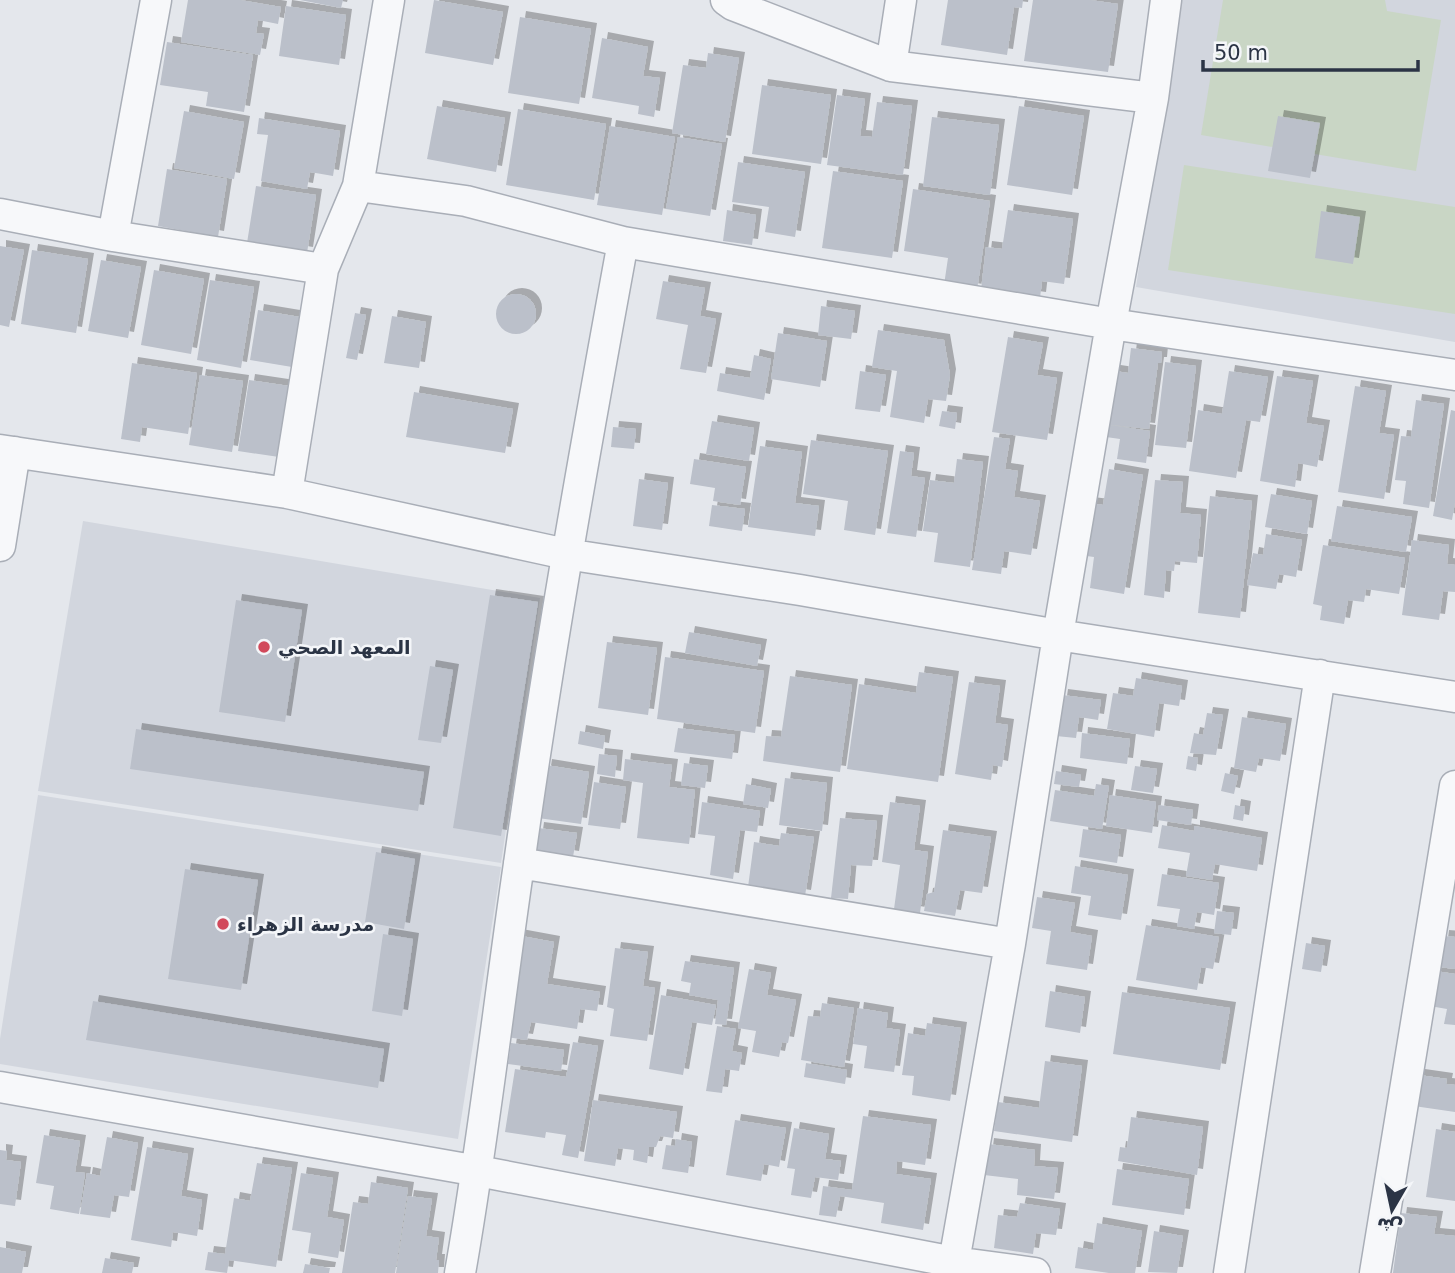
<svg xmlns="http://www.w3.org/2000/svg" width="1455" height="1273" viewBox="0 0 1455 1273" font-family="'DejaVu Sans','Noto Naskh Arabic',sans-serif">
	<defs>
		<filter id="shadow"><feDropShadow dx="6" dy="-6" stdDeviation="0" flood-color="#0004"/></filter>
	</defs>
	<rect width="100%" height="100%" fill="#e4e7ec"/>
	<!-- built -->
	<path fill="#d2d6de" d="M1178,0H1455V342L1136,287Z
		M83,521L540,598L501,863L38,791Z
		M38,795L501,867L458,1139L0,1064V1039Z"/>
	<!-- green -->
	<path fill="#c9d6c5" d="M1223,0H1385L1387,11L1441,20L1416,171L1201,135Z
		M1184,165L1455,207V314L1168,270Z"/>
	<!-- building -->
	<path fill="#bbc0ca" filter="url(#shadow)" d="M188,0H240L281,7L278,24L258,20L256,33L264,34L260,55L181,42Z
		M300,0H343L341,8Z
		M434,0L503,12L493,65L425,53Z
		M948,0H1023L1022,8L1014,7L1007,55L941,45Z
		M1033,0H1090L1118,4L1108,72L1024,61Z
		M286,6L346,15L339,65L279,56Z
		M520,17L591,29L579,104L508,93Z
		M602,38L648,47L643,76L660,78L654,117L638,114L639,106L592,98Z
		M167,42L253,55L244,112L206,106L208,92L160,85Z
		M708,53L739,58L725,142L672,133L683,65L706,68Z
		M762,85L831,95L821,164L752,154Z
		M837,95L865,99L860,136L872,137L877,102L912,106L903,175L827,165Z
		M437,106L505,118L496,172L427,159Z
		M1019,106L1084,116L1072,195L1007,185Z
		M518,109L606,124L594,200L506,185Z
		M184,111L244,122L234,179L174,168Z
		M1278,116L1320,123L1310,178L1268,171Z
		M932,117L999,125L990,195L923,186Z
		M259,118L340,131L333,176L310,172L307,189L261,181L268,135L257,134Z
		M610,126L675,137L662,215L597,205Z
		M678,137L722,144L710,216L666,209Z
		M738,162L805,172L795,237L765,232L769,207L732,202Z
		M167,169L227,179L218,237L158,226Z
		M833,171L903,181L892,258L822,248Z
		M256,186L316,195L307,253L247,243Z
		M913,189L990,201L977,290L944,285L948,258L904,251Z
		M727,210L756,215L752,245L723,241Z
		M1008,210L1073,219L1064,284L1042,281L1040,298L981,290L986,247L1002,249Z
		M1321,211L1360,217L1353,264L1315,258Z
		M0,246L24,250L9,327L0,325Z
		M32,250L88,259L76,333L21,324Z
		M101,260L141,267L128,338L88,331Z
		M154,270L204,279L191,354L141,345Z
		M210,280L254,287L241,368L197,360Z
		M663,281L705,288L700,316L716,319L706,373L680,369L688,325L656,319Z
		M496 314a20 20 0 1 1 40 0a20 20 0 1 1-40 0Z
		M821,306L855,311L851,339L818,335Z
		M258,310L300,317L292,367L250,360Z
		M355,313L366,315L357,360L346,358Z
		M392,316L426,322L419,368L384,363Z
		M878,330L944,340L950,375L946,401L928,399L924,423L890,417L897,371L872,367Z
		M778,333L827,341L820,387L771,379Z
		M1008,337L1043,343L1037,375L1057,378L1047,440L992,432Z
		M1131,348L1162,352L1161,363H1158L1149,429L1103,424L1150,431L1146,463L1117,459L1120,439L1099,436L1108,370L1128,373Z
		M754,355L771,359L764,400L717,391L720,373L750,378Z
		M1165,362L1196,366L1186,448L1155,445Z
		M132,363L197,373L188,434L142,427L140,442L121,439Z
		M860,371L886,375L880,412L855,409Z
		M1229,371L1268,377L1260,422L1246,420L1236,478L1189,471L1198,410L1222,414Z
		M200,375L243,381L232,452L189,445Z
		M1277,376L1313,381L1306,423L1324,426L1317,467L1298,463L1295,487L1260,481Z
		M249,380L289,386L279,457L238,451Z
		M1355,386L1386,391L1379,433L1394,435L1384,499L1338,492Z
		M414,392L513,409L505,453L406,437Z
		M1416,400L1444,404L1429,508L1403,504L1406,481L1395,480L1401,436L1411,437Z
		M1451,410L1455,411V502L1452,520L1433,516Z
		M942,411L957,413L955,429L939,426Z
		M712,421L754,428L749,461L706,454Z
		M613,427L636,429L634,449L611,447Z
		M994,437L1010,439L1005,469L1018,471L1014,497L1040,501L1031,555L1004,551L1001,574L972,570Z
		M811,440L888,451L875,535L844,530L848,501L803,494Z
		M760,446L802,452L795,503L819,506L815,536L748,527Z
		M900,451L914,453L911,476L925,478L916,537L887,533Z
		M694,459L746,467L740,505L713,501L715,488L690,484Z
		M957,459L983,462L970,567L934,562L938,533L923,531L930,480L954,483Z
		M1109,469L1143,475L1124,594L1090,588L1094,557L1079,555L1088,503L1103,505Z
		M639,479L668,483L662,530L633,526Z
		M1155,480L1183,482L1180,513L1201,515L1197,563L1175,561L1174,571L1166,570L1164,598L1144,595Z
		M1271,494L1312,501L1307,534L1265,527Z
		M1210,496L1252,501L1240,618L1198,613Z
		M712,505L745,509L742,531L709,526Z
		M1337,506L1412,517L1406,552L1331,541Z
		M1266,534L1302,540L1296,577L1279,574L1276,589L1247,585L1253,553L1263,555Z
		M1412,540L1449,545L1447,564L1455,565V592L1443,591L1439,620L1402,615Z
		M1323,545L1405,558L1399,594L1366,589L1364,602L1348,600L1344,624L1320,620L1322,606L1313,604Z
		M490,595L538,602L501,836L453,828Z
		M236,600L302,610L285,722L219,712Z
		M689,632L761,645L757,666L685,653Z
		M607,642L657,648L648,715L598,708Z
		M665,657L764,671L755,733L657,719Z
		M430,666L453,670L441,743L418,740Z
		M919,672L953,677L938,782L847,769L859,684L916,693Z
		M790,676L852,685L840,772L763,761L766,736L781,737Z
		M1136,678L1182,686L1179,706L1159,703L1154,737L1107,729L1113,693L1133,696Z
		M969,682L1000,686L995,723L1008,725L1002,767L993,765L991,780L955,774Z
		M1062,695L1101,700L1098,720L1079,717L1076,738L1056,736Z
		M1207,713L1223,715L1216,755L1190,753L1194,733L1203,735Z
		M1242,717L1286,724L1280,761L1259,758L1256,772L1234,768Z
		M678,728L735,735L732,759L674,752Z
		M136,729L424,772L418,811L130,769Z
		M580,731L605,736L603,749L578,744Z
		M1082,733L1130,739L1127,764L1080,758Z
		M599,754L617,756L615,777L597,774Z
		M1188,756L1198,758L1196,771L1186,769Z
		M625,759L672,765L669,787L695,790L689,844L637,838L643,783L623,780Z
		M684,763L708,766L705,788L681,785Z
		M546,765L589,772L581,824L538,818Z
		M1135,766L1157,769L1153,793L1131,790Z
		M1056,771L1081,775L1079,787L1054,784Z
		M1225,773L1238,776L1234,794L1221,791Z
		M785,778L827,783L822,831L779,825Z
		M594,782L626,787L620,829L588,825Z
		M746,784L771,789L768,808L743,804Z
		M1096,784L1109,786L1102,829L1050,821L1055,790L1094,796Z
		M1110,795L1156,802L1152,833L1106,826Z
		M702,802L760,811L757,832L740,830L733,879L710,875L715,836L698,834Z
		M890,802L920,806L914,850L928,852L920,913L894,909L900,865L882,862Z
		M1159,805L1193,810L1191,825L1157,820Z
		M1235,805L1245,807L1243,821L1233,819Z
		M840,818L877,821L872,866L851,865L848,899L831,898Z
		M1162,825L1194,831V826L1262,838L1257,871L1215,864L1212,880L1186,876L1190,853L1158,848Z
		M538,828L577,833L573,857L535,851Z
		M1083,829L1121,835L1117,863L1079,857Z
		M943,830L991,837L982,893L960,890L955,916L924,911L927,894L934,892Z
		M781,833L814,837L805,896L748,887L754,842L779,846Z
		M376,852L415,859L404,929L365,922Z
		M1075,866L1128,875L1121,920L1088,915L1091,896L1071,893Z
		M185,869L258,880L241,990L168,979Z
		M1162,874L1219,883L1214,915L1197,912L1194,929L1177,926L1180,909L1157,906Z
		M1037,897L1075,903L1070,932L1092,936L1087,970L1046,964L1051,931L1032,928Z
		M1217,911L1234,913L1231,935L1214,933Z
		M1146,925L1219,937L1213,969L1201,967L1197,990L1136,980Z
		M383,934L413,939L402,1016L372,1011Z
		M516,935L554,942L547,984L600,992L597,1011L580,1009L577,1029L531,1022L527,1040L500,1036Z
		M1443,936L1455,937V969L1439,967Z
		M1306,943L1325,946L1321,972L1302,969Z
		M615,948L648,952L643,986L655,988L647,1041L610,1036L614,1009L607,1007Z
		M685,961L734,968L726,1025L715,1024L718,1000L689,995L691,983L681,981Z
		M749,969L771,973L767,995L796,1000L788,1043L782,1042L779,1057L752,1052L756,1031L738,1028Z
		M1429,970L1455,974V1025L1444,1024L1447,1009L1424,1005Z
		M1050,991L1085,997L1080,1033L1045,1027Z
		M1122,992L1230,1008L1220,1070L1113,1054Z
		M661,995L716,1005L712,1025L692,1022L683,1075L649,1069Z
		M93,1001L384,1049L378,1088L86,1040Z
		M822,1003L854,1008L844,1067L801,1060L808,1016L820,1017Z
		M858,1008L888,1013L886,1028L900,1030L894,1072L864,1068L867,1046L853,1044Z
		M927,1023L961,1028L950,1101L912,1095L914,1076L902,1075L908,1033L925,1036Z
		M717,1026L736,1029L732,1051L742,1053L739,1071L725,1069L722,1093L706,1091Z
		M573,1042L598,1046L578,1158L562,1155L566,1135L546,1132L545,1138L505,1132L515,1069L566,1077Z
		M511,1043L564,1050L561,1071L508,1064Z
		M1045,1061L1082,1066L1072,1142L994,1131L998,1102L1039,1108Z
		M806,1063L847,1070L845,1084L804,1077Z
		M1412,1074L1447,1079L1446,1084L1455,1085V1112L1407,1105Z
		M593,1100L677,1112L673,1138L660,1136L656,1147H649L647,1163L633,1160L634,1150L618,1148L615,1166L584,1161Z
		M863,1116L931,1125L925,1165L897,1161L896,1174L931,1179L923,1230L881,1223L884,1203L840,1196L836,1217L819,1215L823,1186L852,1190Z
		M1131,1117L1203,1127L1197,1175L1118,1161L1120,1147L1127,1148Z
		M735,1120L786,1128L779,1167L764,1164L761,1181L726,1175Z
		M794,1128L829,1134L825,1159L841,1161L838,1180L815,1177L811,1198L791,1195L795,1169L787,1168Z
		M1436,1129L1455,1132V1201L1426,1197Z
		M44,1135L80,1141L75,1172L85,1173L79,1214L50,1209L54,1186L36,1183Z
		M107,1137L138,1143L129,1197L114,1195L110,1218L80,1214L87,1173L100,1176Z
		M676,1139L692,1142L688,1173L662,1169L666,1145L675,1146Z
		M988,1144L1035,1150L1034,1166L1058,1168L1054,1199L1017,1195L1018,1179L984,1175Z
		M147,1147L188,1154L181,1196L202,1200L197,1236L173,1232L171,1247L131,1240Z
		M0,1150L7,1151L6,1160L21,1162L15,1206L0,1204Z
		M257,1163L292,1168L276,1267L229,1260L227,1273L205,1270L208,1252L225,1254L234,1198L250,1201Z
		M1117,1169L1189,1179L1184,1215L1112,1205Z
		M301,1173L333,1178L327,1217L344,1220L338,1258L308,1253L311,1233L292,1230Z
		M371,1182L408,1188L395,1273H342L353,1202L368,1204Z
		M408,1196L432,1199L426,1236L439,1238L436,1260H439L438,1273H396Z
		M1020,1203L1060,1209L1056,1235L1036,1233L1033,1254L994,1248L998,1215L1017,1217Z
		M1401,1213L1437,1217L1434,1234L1455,1236V1273H1393Z
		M1097,1223L1142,1231L1135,1273H1109L1075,1268L1078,1247L1093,1250Z
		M1154,1231L1183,1236L1177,1273L1148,1272Z
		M0,1247L26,1252L22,1273H0Z
		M105,1258L134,1263L132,1273H102Z
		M305,1264L330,1268L329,1273H303Z"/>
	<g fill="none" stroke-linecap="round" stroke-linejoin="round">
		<defs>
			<path id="street" d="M726,0L733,5L891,66L1153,98
				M891,66L901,0
				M358,186L466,201L623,242L1111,324L1455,375
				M0,214L113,236L323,269
				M113,236L156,0
				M0,450L287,493L566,554L800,590L1058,635L1455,697
				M287,493L323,269L358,186L389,0
				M0,546L15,452
				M519,863L1010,944
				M0,1087L478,1171L954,1262L1035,1273
				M460,1273C484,1137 499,1000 519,864C548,656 585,449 623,242
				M952,1273L1010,944L1058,635L1111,324L1153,98L1166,0
				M1229,1273L1320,675
				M1375,1273L1455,786"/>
		</defs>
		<!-- street casing -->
		<use href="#street" stroke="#a9aeb7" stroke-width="33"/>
		<!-- street -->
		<use href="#street" stroke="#f7f8fa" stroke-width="30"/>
	</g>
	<!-- markers -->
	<g fill="#d1495b" stroke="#f4f6f9" stroke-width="2.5">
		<circle cx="264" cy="647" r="7"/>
		<circle cx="223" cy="924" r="7"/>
	</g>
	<g text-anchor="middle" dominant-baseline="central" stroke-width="5" stroke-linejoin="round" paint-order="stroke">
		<!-- poi labels -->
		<g font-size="19" font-weight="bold" fill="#2b3445" stroke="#f4f6f9" text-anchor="start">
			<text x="278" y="647">المعهد الصحي</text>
			<text x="237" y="924">مدرسة الزهراء</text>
		</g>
	</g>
	<!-- north arrow -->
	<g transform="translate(1392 1210) rotate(189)" stroke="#f4f6f9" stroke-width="5" paint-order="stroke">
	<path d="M0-5L12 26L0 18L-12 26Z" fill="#2b3445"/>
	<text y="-10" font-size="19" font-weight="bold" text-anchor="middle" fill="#2b3445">ش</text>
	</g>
	<!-- scale -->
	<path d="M1203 60v10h215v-10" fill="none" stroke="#2b3445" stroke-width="3.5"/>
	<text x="1214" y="60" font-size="21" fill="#2b3445" stroke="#f4f6f9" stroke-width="5" paint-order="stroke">50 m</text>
</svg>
